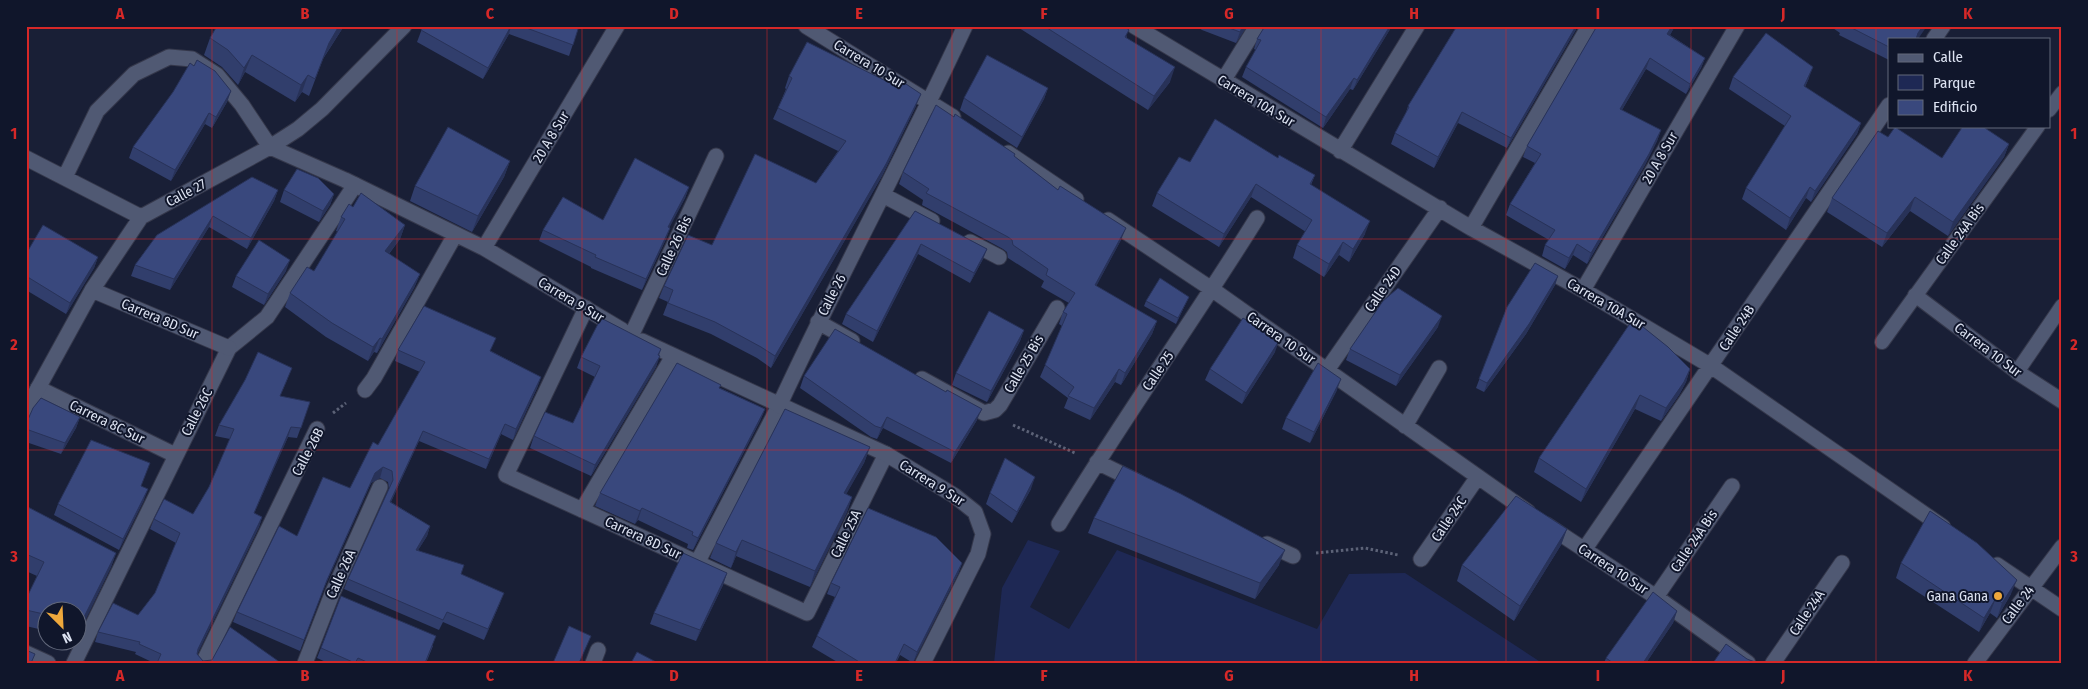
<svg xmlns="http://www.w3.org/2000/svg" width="2088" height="689" viewBox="0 0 2088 689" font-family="'Fira Sans Condensed',sans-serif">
	<rect width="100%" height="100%" fill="#191f36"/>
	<!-- green -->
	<path fill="#1e2854" d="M1028,540L1060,551L1030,607L1069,629L1117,550L1317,629L1349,574L1405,573L1542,663H994L1002,588Z"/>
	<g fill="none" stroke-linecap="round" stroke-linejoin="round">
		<defs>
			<path id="service" d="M2049,110L2062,93
				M1915,295L2017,372L2062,306
				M1882,342L2038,126"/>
			<path id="pedestrian" d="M586,308L506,475L807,613L886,454
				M631,336L716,156
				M2017,372L2062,401
				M38,388L175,455
				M582,510L673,356
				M697,563L779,406
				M74,663L229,348L267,317L355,185"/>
			<path id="minor" d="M806,26L953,117
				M1134,26L1471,228L1583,290L1711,366L1943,527
				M1934,39L1943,26
				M1223,81L1257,26
				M1340,151L1417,26
				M1008,153L1076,199
				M26,158L141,217
				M65,177L97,111L134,74L169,57L192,59L217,75L242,105L270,147L345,180L484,248L622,330
				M883,195L932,221
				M1108,220L1213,290L1528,512
				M1471,228L1589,26
				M970,242L999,257
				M484,248L617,26
				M92,290L229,348
				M1583,290L1737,26
				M818,322L852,341
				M642,341L886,454L955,496L975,512L983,534L978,554L923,663
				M1327,370L1440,208
				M922,379L984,413L995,410L1000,405L1057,308
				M365,390L374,378L455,235
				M779,406C838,278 906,154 965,26
				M26,410L92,290L141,217L270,147L298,129L322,109L404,26
				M1405,426L1439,368
				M1097,462L1138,482
				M1059,524C1122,420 1193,321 1257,218
				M1547,525L1656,597L1748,663
				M1267,544L1293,556
				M1584,550L1889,105
				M1421,559L1477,478
				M1997,565L2062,609
				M1656,597L1732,486
				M26,653L48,663
				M203,663L317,429
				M305,663L332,594L380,487
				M593,663L598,650
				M1773,663L1842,563
				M1975,663L2062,547"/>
		</defs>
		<!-- service casing -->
		<use href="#service" stroke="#35384b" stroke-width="16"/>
		<!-- pedestrian casing -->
		<use href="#pedestrian" stroke="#35384b" stroke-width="17"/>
		<!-- minor casing -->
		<use href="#minor" stroke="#35384b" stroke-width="17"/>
		<!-- path -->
		<path stroke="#5c6277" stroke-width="3" stroke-dasharray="2.5 2.5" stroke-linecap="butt" d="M333,413L346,403
			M1013,425L1075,453
			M1316,553L1365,548L1398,555"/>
		<!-- service -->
		<use href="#service" stroke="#505973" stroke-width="14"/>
		<!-- pedestrian -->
		<use href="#pedestrian" stroke="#505973" stroke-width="15"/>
		<!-- minor -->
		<use href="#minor" stroke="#505973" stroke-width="15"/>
	</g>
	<!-- wall -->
	<path fill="#313e6c" d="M344,26L323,59L309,96L302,92L295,102L245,72L238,85L222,67L204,55L210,38Z
		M423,26H579L569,56L509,34L483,79L417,42Z
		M1016,26H1124L1127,38L1170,82L1148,110Z
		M1196,26H1247L1236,43L1202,30Z
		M1265,26H1392L1353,90L1350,89L1323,128L1242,77L1246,67L1256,50L1254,49L1257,39Z
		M1457,26H1578L1507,148L1458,123L1434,168L1391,144L1395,133L1405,116L1408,106Z
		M1597,26H1675L1670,35L1705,58L1701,68L1686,94L1646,69L1622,110L1661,130L1657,141L1645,165L1587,264L1573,255L1565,269L1542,256L1545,245L1549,240L1506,215L1510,204L1535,163L1523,157L1527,146Z
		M1830,26H1927L1889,39V60L1839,35L1840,33Z
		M789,76L916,106L882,176L771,368L757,358L711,334L663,315L668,302L659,298L664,286L712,245L816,183L838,151L773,119L778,108L786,89L785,88Z
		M1733,77L1809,78L1805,87L1861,123L1857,134L1811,202L1806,198L1786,230L1742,199L1746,188L1785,126L1729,89Z
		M1048,88L1044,99L1017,148L960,110L964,98Z
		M231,91L227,102L212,128L205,124L171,181L129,158L133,147Z
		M1888,137L1942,158L2009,144L2004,157L1948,236L1910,211L1882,247L1827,212L1832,198Z
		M1014,156L1121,240L1096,286L1157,321L1152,334L1121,385L1115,382L1090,420L1064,408L1068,398L1040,377L1062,326L1059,324L1063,312L1069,303L1041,287L1044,281L1008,258L1007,252L1003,249L922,205L923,200L899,184L903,172Z
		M1278,158L1315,175L1311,185L1365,234L1349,262L1339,255L1324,277L1293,258L1297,245L1306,232L1251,197L1219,247L1152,206L1157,193L1190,162Z
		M510,161L504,177L472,232L410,201L415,186Z
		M689,187L685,198L669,227L670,228L666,239L642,290L591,268V267L539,241L543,230L603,220Z
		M278,190L274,201L247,249L209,227L170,290L131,276L135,265L157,235Z
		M284,190L334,194L330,205L319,222L280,202Z
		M353,207L405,225L400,239L389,254L420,274L414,288L377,353L374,352L368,361L326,337L285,307L290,293L314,271L338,232L336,231L341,217Z
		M915,211L987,249L983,259L970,283L918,254L873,342L842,324L846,314Z
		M26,254L98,257L94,268L66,314L26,290Z
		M286,271L264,305L232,287L236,276Z
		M1558,276L1555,285L1526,334L1484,392L1476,388L1507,307Z
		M1189,297L1186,303L1176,324L1144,306L1146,301Z
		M1633,319L1690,369L1686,382L1679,395L1661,421L1635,409L1581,502L1534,472L1539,458Z
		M1438,327L1396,386L1346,360L1350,349Z
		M1024,330L1020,341L987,402L952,385L956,373Z
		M661,349L656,367L591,476L530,448L534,436L573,423L595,377L577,368L581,357Z
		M398,350L491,351L541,377L537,388L513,440L501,434L486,469L419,441L391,502L430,526L427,536L418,550L461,574L500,603L484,640L443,622L439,630L344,589L348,579L389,489L388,482L380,478L371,483L323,590L300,651L233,622L237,612L350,488L378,445L420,372L395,361Z
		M1275,352L1242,404L1205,380L1210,369Z
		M804,376L977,420L951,463L883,428L877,439L871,437L800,388Z
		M288,378L280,396L310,402L297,438L288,437L254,513L262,517L259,527L197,654L203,661L281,663H154L135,654L136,652L95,642L98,632L138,615L155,593L176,543L150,529L154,519L193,514L209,487L230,439L215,436L219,425Z
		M720,388L765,409L760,421L693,550L687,548L688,544L638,520L635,524L595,506L600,493Z
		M1337,390L1310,443L1282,429L1286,418Z
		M80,417L76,428L61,454L26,442V424Z
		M870,447L864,463L846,494L852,497L847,512L810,587L736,556L731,568L710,558L716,543Z
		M141,486L144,500L119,550L54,515L58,504Z
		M1031,489L1012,523L986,504L990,493Z
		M26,506L116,553L111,567L78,635V612H48V629L47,631L26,626V599L37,576L26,571Z
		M1094,518L1279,565L1255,599L1088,533Z
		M1567,529L1561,545L1514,621L1457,581L1462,565Z
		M962,563L958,574L913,663L900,655L896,663H839L812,647L817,636L835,597L827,594L831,583Z
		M1901,563L2011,594L1997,618L1990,613L1979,632L1896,578Z
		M727,573L723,585L696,641L650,624L654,613Z
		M341,596L433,646L426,663H328L317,658Z
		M1677,611L1673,623L1646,663H1604L1606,658Z"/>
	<!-- shaded-wall -->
	<path fill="#283258" d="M339,26H344L322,60L329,43Z
		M511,26L509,34L483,79L488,68Z
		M1243,26H1247L1236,43L1240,32Z
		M1390,26H1392L1353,90L1357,80Z
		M1576,26H1578L1507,148L1511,138Z
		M1672,26H1675L1664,45L1667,34Z
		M1923,26H1927L1918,39H1916L1918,33Z
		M252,55L245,72L238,85L244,68Z
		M1650,58L1646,69L1616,120L1620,109Z
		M1705,58L1701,68L1686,94L1690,84Z
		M1175,67L1170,82L1148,110L1154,96Z
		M1813,67L1809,78L1799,98L1804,86Z
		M308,75L302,92L295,102L301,85Z
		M1354,78L1350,89L1323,128L1326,117Z
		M1048,88L1044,99L1017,148L1022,137Z
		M231,91L227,102L212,128L216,117Z
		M921,94L916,106L882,176L771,368L775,356Z
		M1462,112L1458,123L1434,168L1438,157Z
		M209,113L205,124L171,181L175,170Z
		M1861,123L1857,134L1811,202L1815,191Z
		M1661,130L1657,141L1645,165L1587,264L1591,253Z
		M2009,144L2004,157L1948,236L1953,222Z
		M510,161L504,177L472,232L478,216Z
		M1256,184L1251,197L1219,247L1224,234Z
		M689,187L685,198L664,238L668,227Z
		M1810,187L1806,198L1786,230L1790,218Z
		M278,190L274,201L247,249L251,238Z
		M334,194L330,205L319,222L323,211Z
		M1915,197L1910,211L1882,247L1887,233Z
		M213,216L209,227L170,290L174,279Z
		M1370,221L1365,234L1349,262L1353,249Z
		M405,225L400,239L380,265L385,251Z
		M670,228L666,239L642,290L646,279Z
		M1126,228L1121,240L1090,298L1095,285Z
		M1343,242L1339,255L1324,277L1329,264Z
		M921,244L918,254L873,342L877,331Z
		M1577,244L1573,255L1565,269L1569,258Z
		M987,249L983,259L970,283L974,273Z
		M98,257L94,268L66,314L70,303Z
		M290,260L286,271L264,305L268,294Z
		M420,274L414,288L377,353L382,339Z
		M1558,276L1555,285L1526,334L1484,392L1487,383Z
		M1189,297L1186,303L1176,324L1178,318Z
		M1442,316L1438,327L1396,386L1400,375Z
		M1157,321L1152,334L1121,385L1125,373Z
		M1024,330L1020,341L987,402L991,391Z
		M380,338L374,352L368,361L373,347Z
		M1279,341L1275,352L1242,404L1246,393Z
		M660,356L656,367L591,476L595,465Z
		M1119,369L1115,382L1090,420L1094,408Z
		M1690,369L1686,382L1679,395L1661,421L1666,408Z
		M541,377L537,388L513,440L516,429Z
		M1341,379L1337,390L1310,443L1314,432Z
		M1640,395L1635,409L1581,502L1586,489Z
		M765,409L760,421L693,550L698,538Z
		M982,409L977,420L951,463L955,452Z
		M80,417L76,428L61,454L65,443Z
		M887,417L883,428L877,439L881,428Z
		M505,424L501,434L486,469L489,459Z
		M291,427L288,437L250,523L254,513Z
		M423,431L419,441L386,512L390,502Z
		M870,447L864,463L838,509L844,493Z
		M383,467L380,478L371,483L323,590L300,651L327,580L375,473Z
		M1035,477L1031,489L1012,523L1017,512Z
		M148,489L144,500L119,550L123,539Z
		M852,497L847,512L810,587L815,571Z
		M642,508L638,520L635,524L640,511Z
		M262,517L259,527L195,659L198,649Z
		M430,526L427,536L412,560L416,550Z
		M1567,529L1561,545L1514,621L1520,606Z
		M742,540L736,556L731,568L736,552Z
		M1285,550L1279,565L1255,599L1260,583Z
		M116,553L111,567L78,635L81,623Z
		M962,563L958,574L913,663L917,652Z
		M727,573L723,585L696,641L700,630Z
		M2017,580L2011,594L1997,618L2002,603Z
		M504,593L500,603L484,640L488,629Z
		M1996,598L1990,613L1979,632L1984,618Z
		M1677,611L1673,623L1646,663H1643Z"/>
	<!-- building -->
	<path fill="#39487d" stroke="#283258" d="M217,26H339L329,43L315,79L308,75L301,85L252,55L244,68L228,50L210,38Z
		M423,26H511L488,68L421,30Z
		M521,26H579L573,45Z
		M1044,26H1124L1129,30L1125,37L1175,67L1154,96Z
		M1224,26H1243L1240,32Z
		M1265,26H1390L1357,80L1354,78L1326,117L1246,67L1261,40L1257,39Z
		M1457,26H1576L1511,138L1462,112L1438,157L1395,133L1409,107L1408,106Z
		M1597,26H1672L1667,34L1705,58L1690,84L1650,58L1620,109L1661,130L1649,154L1591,253L1577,244L1569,258L1545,245L1555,230L1510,204L1541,154L1527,146Z
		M1848,26H1923L1918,33L1916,39H1889V47Z
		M1766,33L1813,67L1804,86L1861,123L1815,191L1810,187L1790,218L1746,188L1791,116L1733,77Z
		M807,42L894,85L906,84L921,94L886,164L775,356L761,347L715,322L668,303L673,290L664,286L688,235L712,245L755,154L816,183L846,141L778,108L792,78L789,76Z
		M987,55L1048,88L1022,137L964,98Z
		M197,60L215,71L231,91L216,117L209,113L175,170L133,147L173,92L190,63L194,66Z
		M936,105L954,117L955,114L1015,154L1014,156L1058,190L1060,186L1126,228L1095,285L1157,321L1125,373L1119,369L1094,408L1068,396L1074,387L1045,365L1067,314L1063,312L1075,293L1046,275L1048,269L1013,245L1012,240L1008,237L926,193L929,189L903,172Z
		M1215,119L1278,158L1279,155L1315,175L1310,184L1370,221L1353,249L1343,242L1329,264L1297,245L1312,220L1256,184L1224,234L1157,193L1179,157L1190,162Z
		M1963,126H1982L2009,144L1953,222L1915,197L1887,233L1832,198L1878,131L1888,137L1895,127L1942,158Z
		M448,127L510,161L478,216L415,186Z
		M635,158L689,187L668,227L670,228L646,279L595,257L596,255L543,230L563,197L603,220Z
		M297,169L318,178L334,194L323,211L284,190Z
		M252,177L278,190L251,238L213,216L174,279L135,265L157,235Z
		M361,193L405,225L385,251L420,274L382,339L380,338L373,347L332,323L290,293L307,267L314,271L345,219L341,217L349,204L353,207Z
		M915,211L987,249L974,273L921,244L877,331L846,314Z
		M43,225L98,257L70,303L26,276V254Z
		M259,240L290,260L268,294L236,276Z
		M1535,263L1558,276L1529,324L1487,383L1479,379L1507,307Z
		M1160,278L1189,297L1178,318L1146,301Z
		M1398,288L1442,316L1400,375L1350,349L1383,301Z
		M424,306L496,338L490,351L541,377L516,429L505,424L489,459L423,431L390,502L430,526L416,550L464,565L461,574L504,593L488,629L447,612L443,620L348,579L393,480L392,471L383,467L375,473L327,580L304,640L237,612L279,526L297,536L323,477L350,488L373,442L378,445L425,362L398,350Z
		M989,311L1024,330L991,391L956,373Z
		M601,318L661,349L658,355L660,356L595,465L534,436L545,412L573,423L600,366L581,357Z
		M1243,318L1279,341L1246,393L1210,369Z
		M1633,319L1668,347L1690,369L1684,382L1666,408L1640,395L1586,489L1539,458Z
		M835,329L946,392L947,390L982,409L955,452L887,417L881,428L875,426L804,376Z
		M258,352L292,368L280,396L310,402L301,428L291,427L254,513L262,517L198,649L197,654L203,661L212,660L230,627L281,663H157L161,654L139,644L140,642L98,632L113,603L138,615L155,593L180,533L154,519L164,499L193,514L209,487L234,429L219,425L245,380Z
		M677,363L721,385L719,388L765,409L698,538L692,535L693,532L642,508L640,511L600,493Z
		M1318,363L1341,379L1314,432L1286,418Z
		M41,398L80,417L65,443L26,429V424L33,408Z
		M785,409L870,447L844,493L852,497L815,571L742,540L736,552L716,543Z
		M91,440L150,463L141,486L148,489L123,539L58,504Z
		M1005,458L1035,477L1017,512L990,493Z
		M1123,466L1181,494L1285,550L1260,583L1094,518Z
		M1516,496L1567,529L1520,606L1462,565Z
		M26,506L116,553L81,623L78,622V612H48V615L26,610V599L44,562L26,554Z
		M868,508L936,537L962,563L917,652L904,644L895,663H861L817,636L840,587L831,583Z
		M1930,511L1977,543L2017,580L2002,603L1996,598L1984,618L1901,563Z
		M683,553L727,573L700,630L654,613Z
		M1653,592L1677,611L1643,663H1613L1606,658Z
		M341,596L436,636L425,663H369L358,658L355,663L321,648Z
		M569,626L591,636L579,663H553Z
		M1726,644L1747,659L1755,662V663H1713Z
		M26,650L35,654L31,663H26Z
		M637,652L658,663H631Z"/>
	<!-- grid -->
	<path fill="none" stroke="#d62828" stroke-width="1" stroke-opacity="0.55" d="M212,26V663M397,26V663M582,26V663M767,26V663M952,26V663M1136,26V663M1321,26V663M1506,26V663M1691,26V663M1876,26V663M26,239H2062M26,450H2062"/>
	<!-- markers -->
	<circle fill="#eea83c" stroke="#10162b" stroke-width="2" cx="1998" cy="596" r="5"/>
	<g text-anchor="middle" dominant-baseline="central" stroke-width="4" stroke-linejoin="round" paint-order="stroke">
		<!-- street labels -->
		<g font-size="14" fill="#dde3f2" stroke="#10162b">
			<text transform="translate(869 64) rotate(31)">Carrera 10 Sur</text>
			<text transform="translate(1256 101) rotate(31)">Carrera 10A Sur</text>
			<text transform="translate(551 137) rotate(-59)">20 A 8 Sur</text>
			<text transform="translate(1660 158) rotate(-60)">20 A 8 Sur</text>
			<text transform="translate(186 193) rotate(-28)">Calle 27</text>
			<text transform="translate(1960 234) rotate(-54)">Calle 24A Bis</text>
			<text transform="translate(674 246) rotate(-65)">Calle 26 Bis</text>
			<text transform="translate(1383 289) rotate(-55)">Calle 24D</text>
			<text transform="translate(832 295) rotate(-63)">Calle 26</text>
			<text transform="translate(571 300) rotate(31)">Carrera 9 Sur</text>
			<text transform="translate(1606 304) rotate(30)">Carrera 10A Sur</text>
			<text transform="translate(160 319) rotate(23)">Carrera 8D Sur</text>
			<text transform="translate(1737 328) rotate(-56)">Calle 24B</text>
			<text transform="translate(1281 338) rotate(35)">Carrera 10 Sur</text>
			<text transform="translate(1988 350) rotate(37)">Carrera 10 Sur</text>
			<text transform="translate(1024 364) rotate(-60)">Calle 25 Bis</text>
			<text transform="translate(1158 371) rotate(-56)">Calle 25</text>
			<text transform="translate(197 412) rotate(-63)">Calle 26C</text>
			<text transform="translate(107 422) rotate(26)">Carrera 8C Sur</text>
			<text transform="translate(308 452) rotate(-62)">Calle 26B</text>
			<text transform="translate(932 483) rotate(32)">Carrera 9 Sur</text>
			<text transform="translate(1449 519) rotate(-56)">Calle 24C</text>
			<text transform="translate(846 534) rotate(-64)">Calle 25A</text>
			<text transform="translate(643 538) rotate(25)">Carrera 8D Sur</text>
			<text transform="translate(1694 541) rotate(-56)">Calle 24A Bis</text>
			<text transform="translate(1613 569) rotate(33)">Carrera 10 Sur</text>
			<text transform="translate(341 574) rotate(-66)">Calle 26A</text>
			<text transform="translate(2018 605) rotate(-53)">Calle 24</text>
			<text transform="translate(1807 613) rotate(-56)">Calle 24A</text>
		</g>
		<!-- poi labels -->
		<g font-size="14" fill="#dde3f2" stroke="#10162b" text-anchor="end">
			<text x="1988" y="596">Gana Gana</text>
		</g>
	</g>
	<!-- border -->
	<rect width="2088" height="689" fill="none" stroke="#10162b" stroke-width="55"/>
	<!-- legend -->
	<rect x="1888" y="38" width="162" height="90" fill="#10162b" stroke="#62687b"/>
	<rect x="1898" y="54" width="25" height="8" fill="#505973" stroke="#62687b"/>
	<text x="1933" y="62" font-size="15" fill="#dde3f2">Calle</text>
	<rect x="1898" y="75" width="25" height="15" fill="#1e2854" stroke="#62687b"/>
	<text x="1933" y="88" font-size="15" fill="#dde3f2">Parque</text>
	<rect x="1898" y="100" width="25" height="15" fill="#39487d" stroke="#62687b"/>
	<text x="1933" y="112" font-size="15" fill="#dde3f2">Edificio</text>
	<!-- north arrow -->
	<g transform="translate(62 626) rotate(156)"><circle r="24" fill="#10162b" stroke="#62687b"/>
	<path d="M0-4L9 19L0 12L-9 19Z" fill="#eea83c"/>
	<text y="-8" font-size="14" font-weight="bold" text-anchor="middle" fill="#dde3f2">N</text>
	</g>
	<rect x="28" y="28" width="2032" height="634" fill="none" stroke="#d62828" stroke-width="2"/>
	<g font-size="16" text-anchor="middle" font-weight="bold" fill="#d62828">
		<text x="120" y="19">A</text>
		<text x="305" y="19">B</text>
		<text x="490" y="19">C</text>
		<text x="674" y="19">D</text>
		<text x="859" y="19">E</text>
		<text x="1044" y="19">F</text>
		<text x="1229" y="19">G</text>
		<text x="1414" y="19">H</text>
		<text x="1598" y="19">I</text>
		<text x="1783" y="19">J</text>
		<text x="1968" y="19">K</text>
		<text x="14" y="139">1</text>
		<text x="2074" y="139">1</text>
		<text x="14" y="350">2</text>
		<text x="2074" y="350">2</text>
		<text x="14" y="562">3</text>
		<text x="2074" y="562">3</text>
		<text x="120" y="681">A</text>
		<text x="305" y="681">B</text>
		<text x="490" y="681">C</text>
		<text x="674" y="681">D</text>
		<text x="859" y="681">E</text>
		<text x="1044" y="681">F</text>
		<text x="1229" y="681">G</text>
		<text x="1414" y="681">H</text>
		<text x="1598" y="681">I</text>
		<text x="1783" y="681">J</text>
		<text x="1968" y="681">K</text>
	</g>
</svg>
